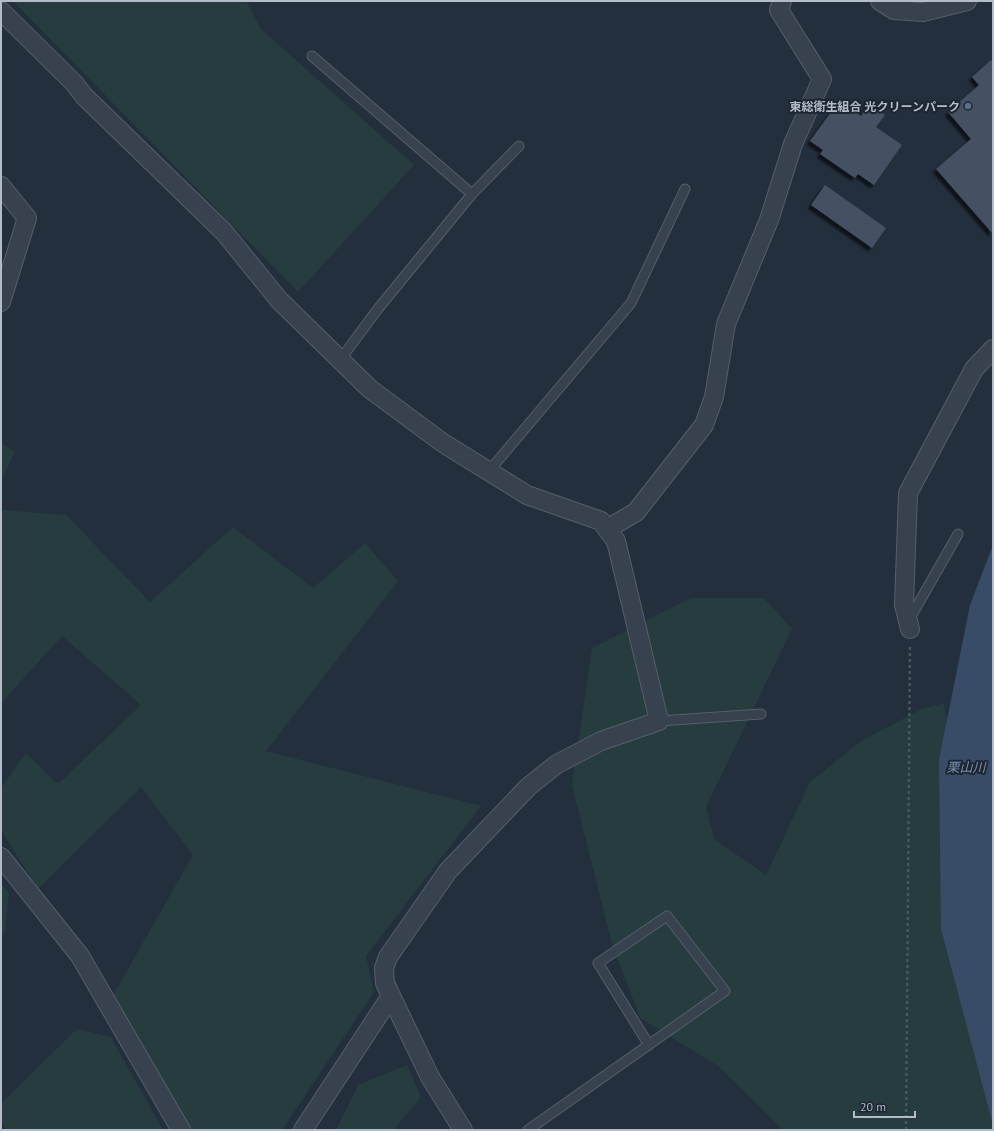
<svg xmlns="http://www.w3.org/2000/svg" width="994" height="1131" viewBox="0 0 994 1131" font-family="'PT Sans','Noto Sans JP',sans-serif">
	<defs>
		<filter id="shadow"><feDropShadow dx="-3.5" dy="3.5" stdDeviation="1" flood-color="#0009"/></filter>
	</defs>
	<rect width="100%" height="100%" fill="#242f3e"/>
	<!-- green -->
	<path fill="#263c3f" d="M13,1H246L261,29L414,165L298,292Z
		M1,443L15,452L1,481Z
		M1,510L66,515L150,602L233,527L313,588L365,543L398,581L266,751L481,806L366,956L374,992L282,1130H184L108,1004L193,855L141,787L38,889L1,830V788L26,753L58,784L141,705L62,636L1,703Z
		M691,598H764L792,629L706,807L714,839L766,875L810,782L861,741L922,709L944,703L993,1023V1130H783L718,1066L640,1018L612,944L572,785L592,648Z
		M1,883L9,893L5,932L1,934Z
		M77,1029L111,1037L163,1130H6L1,1121V1104Z
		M407,1065L421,1097L396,1127L397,1130H336L358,1085Z"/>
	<!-- water -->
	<path fill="#394c67" d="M993,545V1125L941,929L939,760L970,605Z"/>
	<!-- building -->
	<path fill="#455162" filter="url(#shadow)" d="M991,60L993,62V234L936,169L971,139L948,112L979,85L972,77Z
		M839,101L861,116L869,104L885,115L876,127L902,145L874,185L858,174L855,178L820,154L823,150L810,141Z
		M825,185L886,228L872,248L811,205Z"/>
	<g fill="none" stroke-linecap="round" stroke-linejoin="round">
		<defs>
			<path id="service" d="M312,56L472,194
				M340,360L377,310L472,194L519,146
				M489,471L631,303L685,189
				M909,620L958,534
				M659,721L761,714
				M528,1130L725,991L667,916L598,963L649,1045"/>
			<path id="minor" d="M880,1L894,10L923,12L967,1
				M1,11L74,83L84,96L224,232L279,300L370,389L443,443L527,495L601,521L616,541L659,721L601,741L557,764L528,787L448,871L388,957L384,968L385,983L391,996L430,1077L463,1130
				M1,186L27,218L1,302
				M607,529L636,512L704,425L714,397L726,324L769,220L793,144L822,79L779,10L782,1
				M910,629L904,605L908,493L974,369L993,349
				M1,857L80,956L181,1130
				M303,1130L391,996"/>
		</defs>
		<!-- service casing -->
		<use href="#service" stroke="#565f6c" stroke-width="11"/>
		<!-- minor casing -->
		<use href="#minor" stroke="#565f6c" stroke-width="20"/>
		<!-- path -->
		<path stroke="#44595c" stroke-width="2.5" stroke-dasharray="3 3" stroke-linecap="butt" d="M906,1130L910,647"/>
		<!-- service -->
		<use href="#service" stroke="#38414e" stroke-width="9"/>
		<!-- minor -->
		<use href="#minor" stroke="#38414e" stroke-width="18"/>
	</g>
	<!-- markers -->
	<circle fill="#5c6f8a" stroke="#1d2633" stroke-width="1.5" cx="968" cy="106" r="4"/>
	<g text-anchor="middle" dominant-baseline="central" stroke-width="4" stroke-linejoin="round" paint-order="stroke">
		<!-- poi labels -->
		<g font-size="12" font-weight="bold" fill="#b4bcc9" stroke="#1d2633" text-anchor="end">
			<text x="960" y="106">東総衛生組合 光クリーンパーク</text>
		</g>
		<!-- water labels -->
		<g font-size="13" font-style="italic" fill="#7c92b1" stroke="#1d2633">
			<text x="966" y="767">栗山川</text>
		</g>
	</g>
	<!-- border -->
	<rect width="994" height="1131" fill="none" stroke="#b4bcc9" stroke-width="4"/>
	<!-- scale -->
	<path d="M854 1111v6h61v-6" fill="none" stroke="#b4bcc9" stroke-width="2"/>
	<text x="860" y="1111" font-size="12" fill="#b4bcc9" stroke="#1d2633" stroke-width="3" paint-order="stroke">20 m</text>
</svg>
